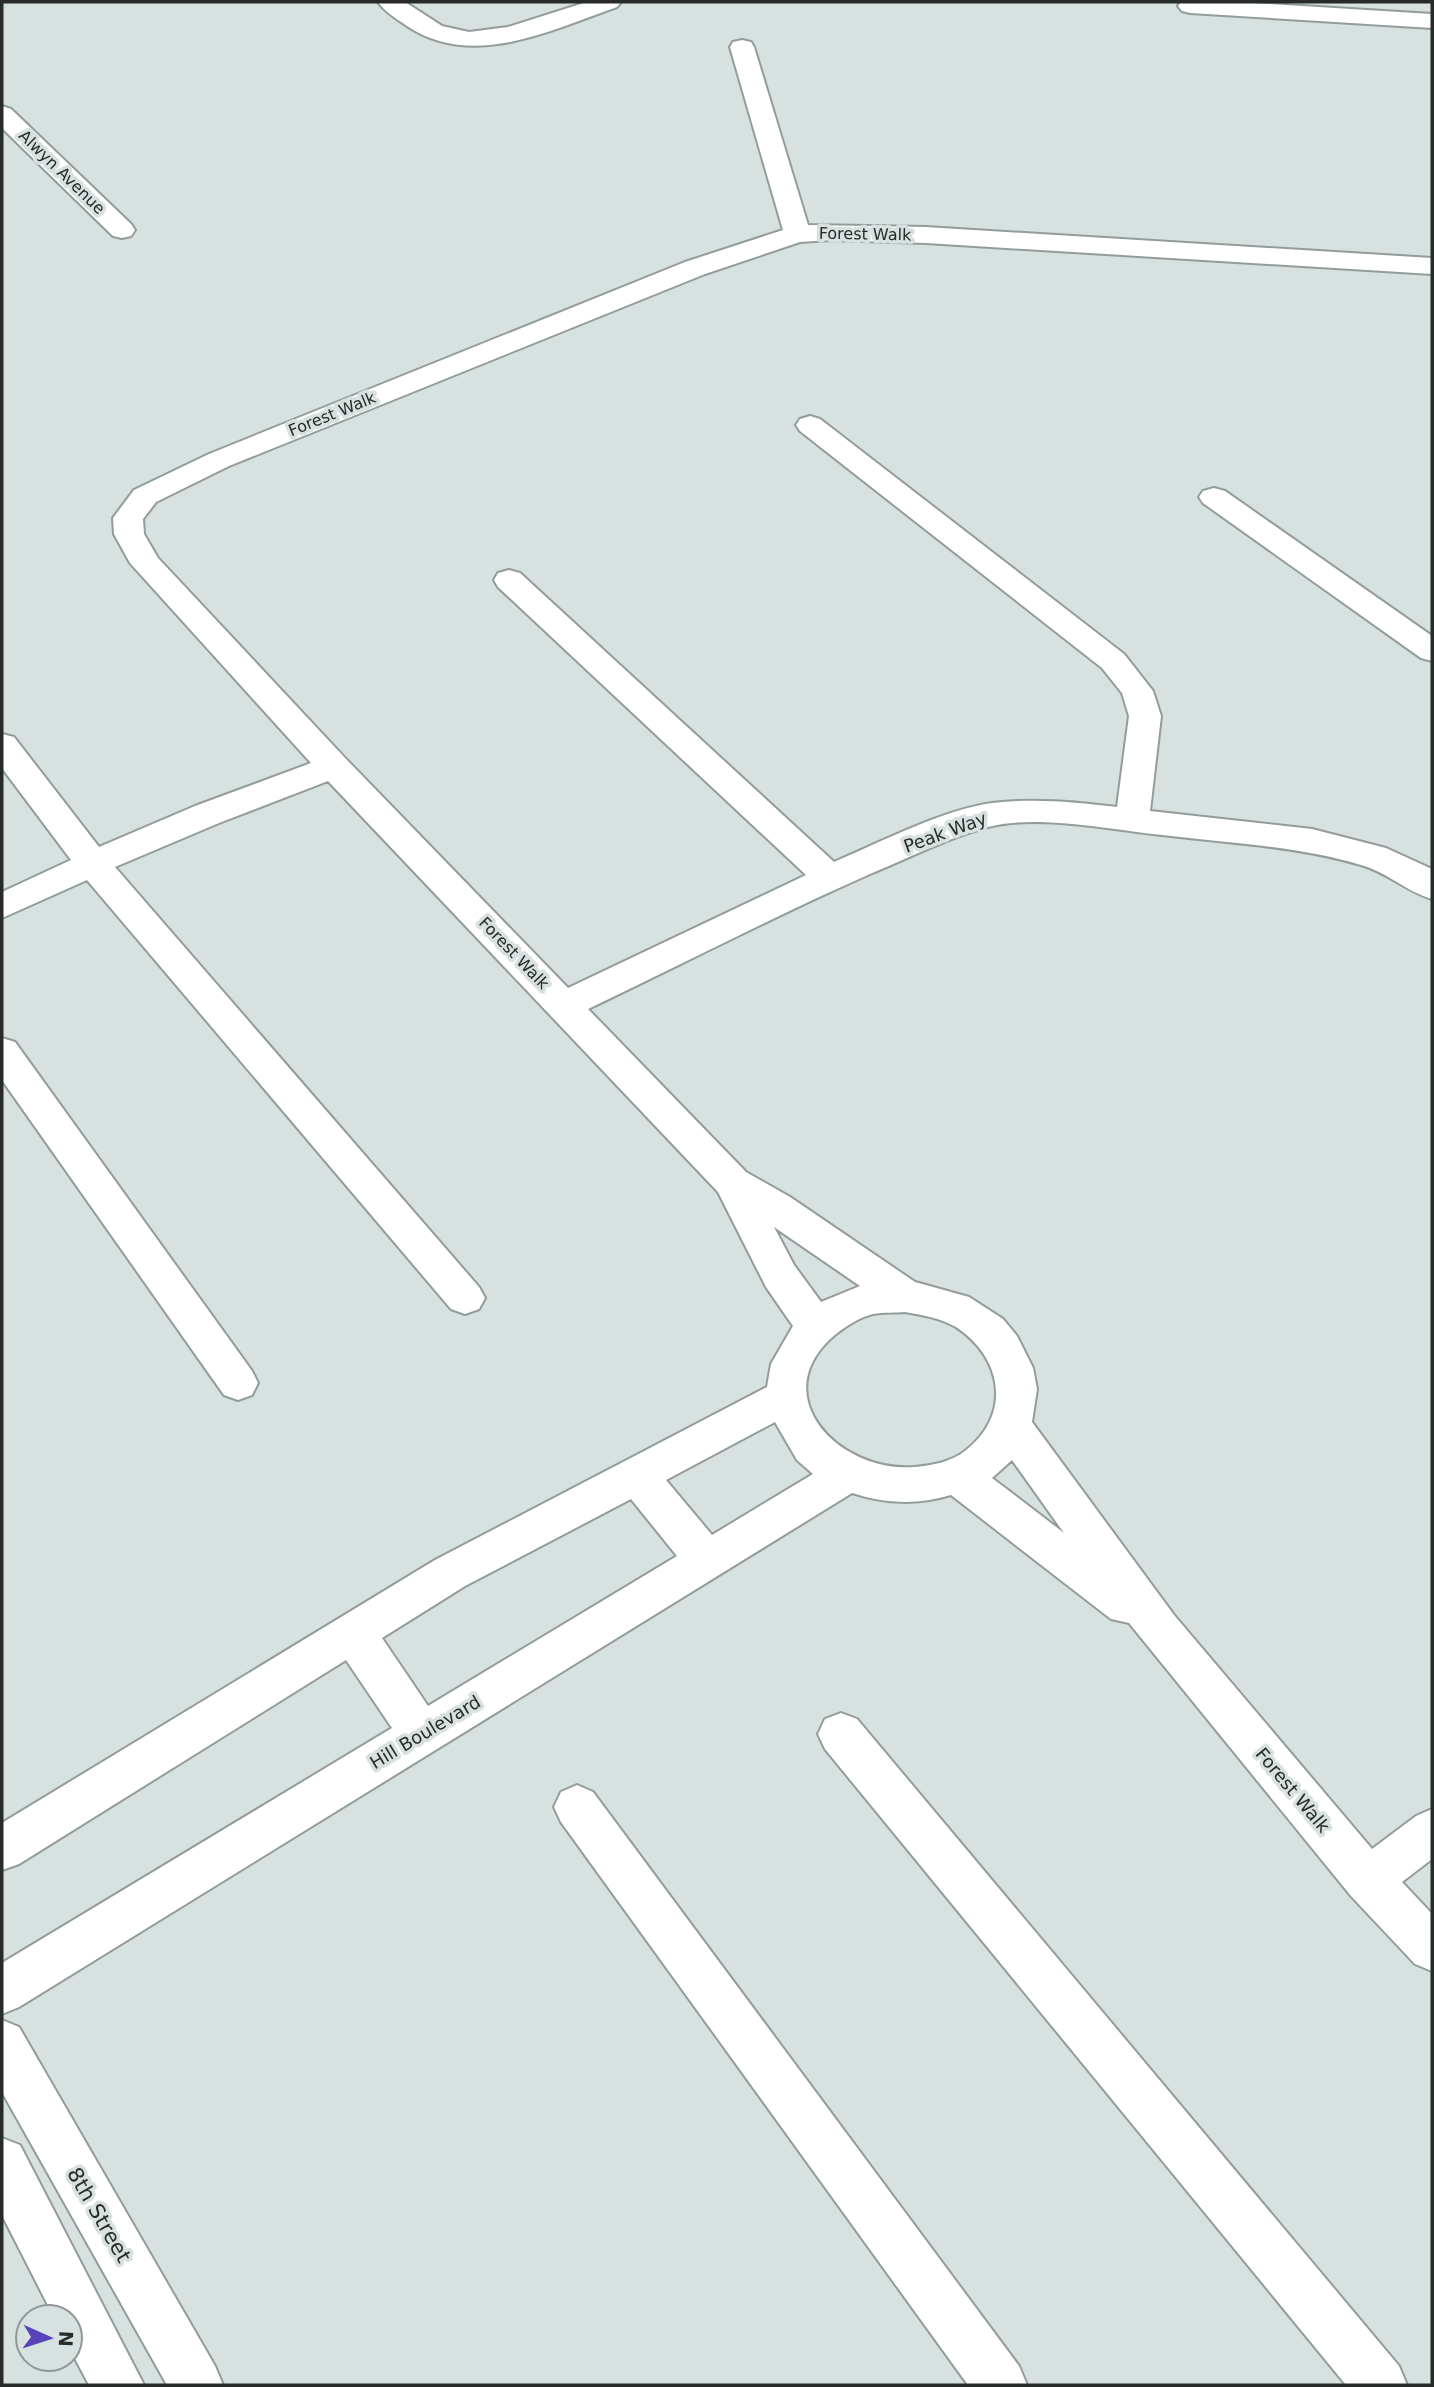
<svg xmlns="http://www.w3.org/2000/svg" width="1434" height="2387" viewBox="0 0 1434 2387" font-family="'DejaVu Sans',sans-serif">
	<rect width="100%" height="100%" fill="#d6e1e0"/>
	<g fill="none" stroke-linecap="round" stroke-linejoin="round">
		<defs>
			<path id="minor" d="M378,2H405L442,26L469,32L508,27L587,2H621L617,7C551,30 473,70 407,26C397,19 385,12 378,2Z
				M1181,2H1236L1432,14V28L1190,13L1182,11L1178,6Z
				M742,40L751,42L754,47L808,225L926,227L1432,258V274L926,243L830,240L800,242L705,274L229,466L156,502L143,519L144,534L158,558L346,759L568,988L806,875L498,587L494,580L498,573L509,570L520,573L834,862C881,842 942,810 992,803C1034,798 1075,802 1117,807L1129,716L1122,693L1102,668L800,431L796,425L800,419L810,416L820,419L1124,654L1153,691L1161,716L1150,811L1312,829L1386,848L1432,869V899C1407,892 1387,872 1361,865C1297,846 1228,843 1162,835C1112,830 1037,814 988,827C947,838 909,858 870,874C775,916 682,964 588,1009L746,1172L790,1197L915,1282L969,1297L1003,1319L1017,1336L1033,1368L1037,1389L1032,1422L1174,1615L1372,1849L1416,1816L1432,1809V1859L1402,1882L1432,1914V1971L1415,1964L1351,1896L1129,1623L1111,1619L951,1495C917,1505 887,1504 852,1493L19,2007L2,2014V1963L392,1728L346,1660L19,1864L2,1870V1823L435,1560L767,1387L771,1364L793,1326L766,1287L718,1192L328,781L219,823L115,867L479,1287L485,1298L479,1309L465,1314L451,1309L87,880L2,918V892L71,860L2,768V734L14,737L99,847L195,806L311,763L130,563L114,534L113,518L134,490L209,454L685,262L783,230L730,47L733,42ZM774,1227L860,1286L821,1302L794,1265ZM905,1312C922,1315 940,1318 956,1327C1003,1358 1012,1415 965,1451C951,1462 933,1465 915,1467C838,1473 763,1394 836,1334C846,1326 860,1317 873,1314C883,1312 895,1313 905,1312ZM775,1422L797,1460L813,1474L712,1535L666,1480ZM1012,1460L1064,1533L992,1478ZM631,1499L677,1556L428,1706L382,1638L465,1586Z
				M2,106L11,109L131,224L135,230L131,236L122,238L113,236L2,128Z
				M1214,488L1225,491L1432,636V661L1421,658L1203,503L1199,497L1203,491Z
				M2,1038L15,1042L252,1371L258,1383L252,1395L238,1400L224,1395L2,1080Z
				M841,1713L857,1719L1399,2366L1407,2385H1346L825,1749L818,1734L825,1719Z
				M577,1785L593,1792L1019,2366L1027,2385H968L561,1822L554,1807L561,1792Z"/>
			<path id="tertiary" d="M2,2020L19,2027L215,2366L223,2385H167L2,2092Z
				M2,2138L20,2145L144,2385H89L70,2349V2317H54L2,2215Z"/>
		</defs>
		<!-- minor casing -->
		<use href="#minor" stroke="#929d9b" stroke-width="4"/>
		<!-- tertiary casing -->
		<use href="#tertiary" stroke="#929d9b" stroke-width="4"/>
		<!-- minor -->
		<use href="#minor" fill="#fff" fill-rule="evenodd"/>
		<!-- tertiary -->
		<use href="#tertiary" fill="#fff" fill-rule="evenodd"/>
	</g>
	<g text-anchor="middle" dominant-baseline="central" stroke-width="7" stroke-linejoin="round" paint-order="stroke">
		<!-- far-street labels -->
		<g font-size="16" fill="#272b2a" stroke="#d6e1e0">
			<text transform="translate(62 172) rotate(44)">Alwyn Avenue</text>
			<text transform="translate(865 234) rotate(1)">Forest Walk</text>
			<text transform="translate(332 414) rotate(-22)">Forest Walk</text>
			<text transform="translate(514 953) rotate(46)">Forest Walk</text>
		</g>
		<!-- street labels -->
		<g font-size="18" fill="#272b2a" stroke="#d6e1e0">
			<text transform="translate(945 832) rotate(-20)">Peak Way</text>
			<text transform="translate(425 1732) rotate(-31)">Hill Boulevard</text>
			<text transform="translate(1293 1790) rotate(50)">Forest Walk</text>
		</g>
		<!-- near-street labels -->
		<g font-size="21" fill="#272b2a" stroke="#d6e1e0">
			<text transform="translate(99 2215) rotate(60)">8th Street</text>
		</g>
	</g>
	<!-- border -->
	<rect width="1434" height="2387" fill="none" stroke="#272b2a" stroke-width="7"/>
	<!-- north arrow -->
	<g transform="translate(49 2338) rotate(93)"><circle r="33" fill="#d6e1e0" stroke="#909897" stroke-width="2"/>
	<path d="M0-5L12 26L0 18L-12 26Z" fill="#5a42ba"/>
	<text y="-10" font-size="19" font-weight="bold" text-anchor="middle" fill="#272b2a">N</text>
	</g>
</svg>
